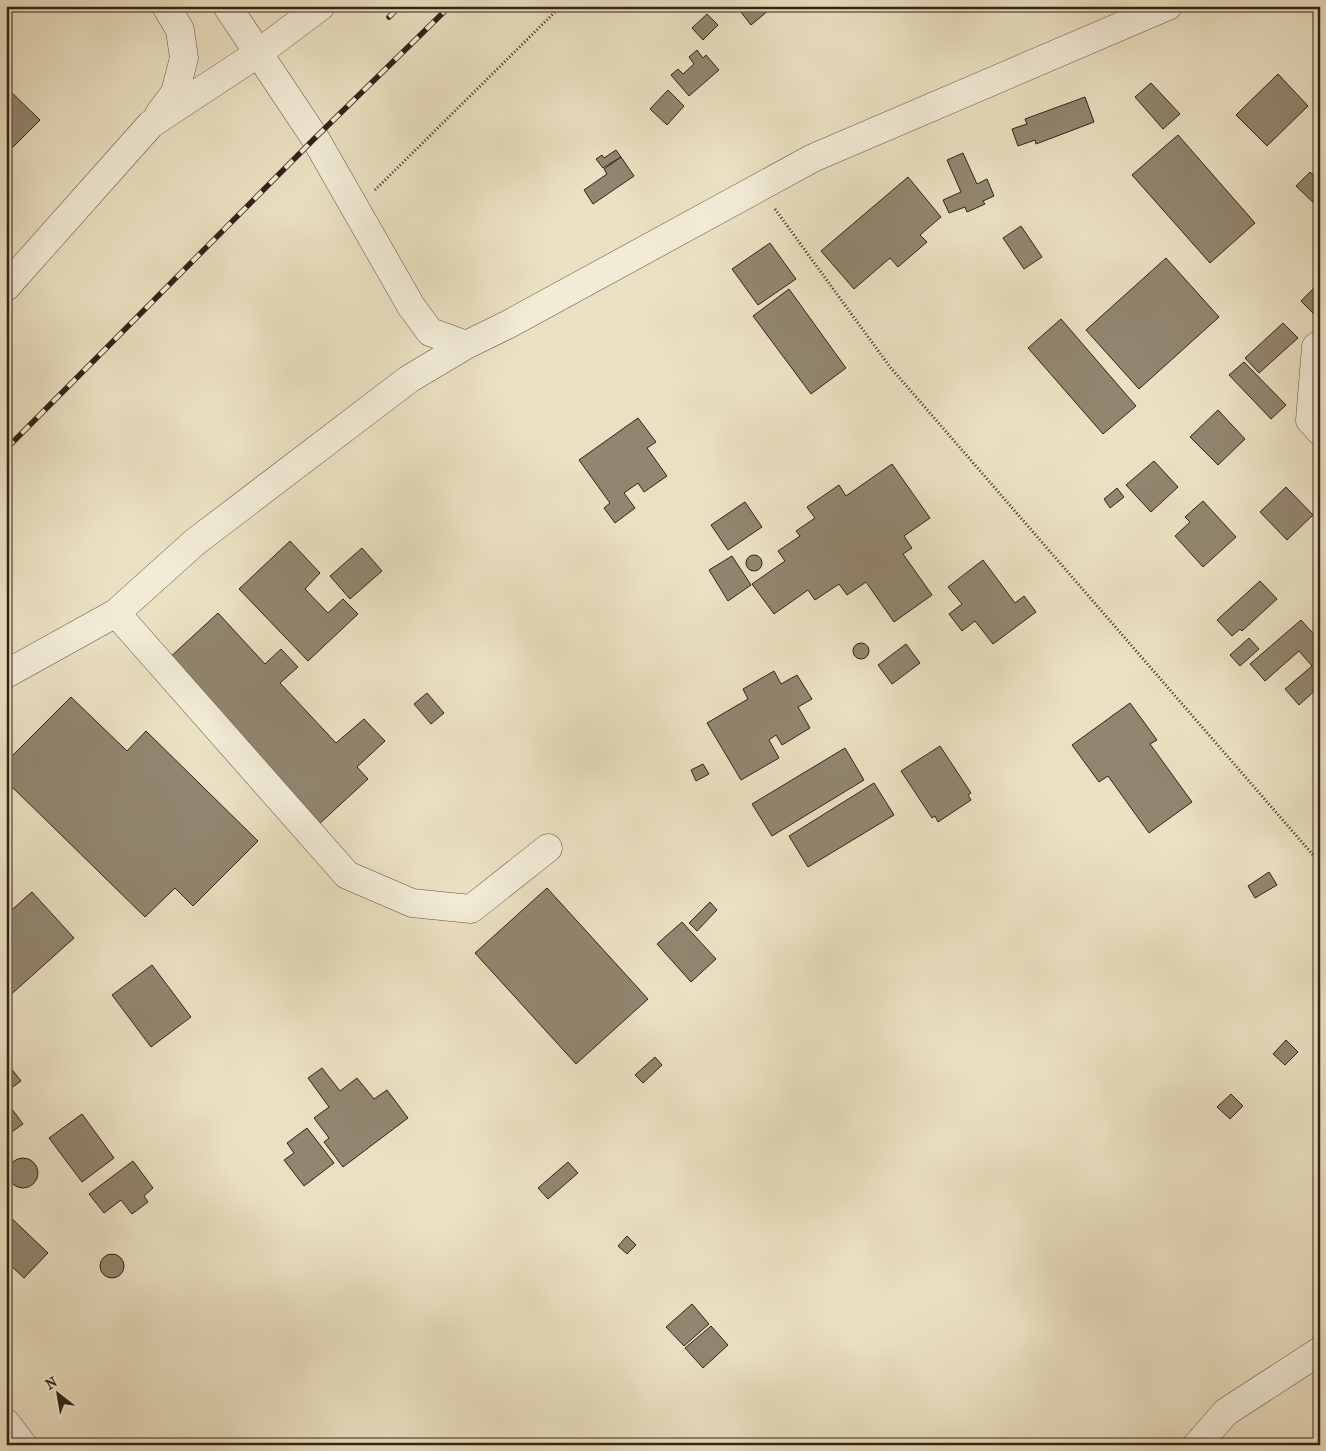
<svg xmlns="http://www.w3.org/2000/svg" width="1326" height="1451" viewBox="0 0 1326 1451" font-family="'IM FELL French Canon',serif">
	<rect width="100%" height="100%" fill="#ebe1c2"/>
	<filter id="stains"><feTurbulence type="fractalNoise" baseFrequency=".004" numOctaves="4"/><feColorMatrix values="0 0 0 0 .2 0 0 0 0 .09 0 0 0 0 .02 0 0 0 .5 -.17"/></filter>
	<radialGradient id="worn" r=".72"><stop offset=".6" stop-color="#630" stop-opacity="0"/><stop offset="1" stop-color="#630" stop-opacity=".3"/></radialGradient>
	<!-- building -->
	<path fill="#928670" stroke="#312317" d="M736,6H774L751,25Z
		M707,14L718,25L703,40L692,28Z
		M697,50L703,58L706,55L719,70L689,96L671,75L678,69L683,74L694,64L689,57Z
		M1278,74L1308,106L1267,146L1236,115Z
		M1151,83L1180,114L1163,129L1135,97Z
		M6,87L40,120L6,154Z
		M668,90L684,106L667,125L650,109Z
		M1085,97L1094,122L1036,144L1035,140L1018,146L1012,129L1027,124L1025,119Z
		M1178,135L1255,223L1210,263L1132,175Z
		M616,150L621,157L603,168L596,159L602,155L604,158Z
		M963,153L977,184L987,179L994,196L983,201L985,204L967,212L965,207L949,213L943,200L961,192L947,160Z
		M621,157L634,176L593,204L584,190L607,174L604,169Z
		M1310,172L1318,180L1320,179V209L1296,186Z
		M908,177L941,217L920,235L927,242L898,267L890,258L854,289L821,251Z
		M1021,226L1042,257L1024,269L1003,238Z
		M770,243L796,279L758,305L732,269Z
		M1166,258L1219,317L1139,389L1086,330Z
		M1320,282V315L1317,317L1301,301Z
		M789,289L846,368L811,394L753,316Z
		M1061,319L1136,406L1103,434L1028,348Z
		M1283,323L1298,338L1259,373L1245,358Z
		M1244,362L1286,405L1271,419L1229,375Z
		M1218,410L1245,439L1218,465L1190,437Z
		M638,418L656,442L647,448L667,476L644,492L638,483L624,493L635,508L615,523L604,508L610,503L579,460Z
		M1154,461L1178,487L1151,512L1126,485Z
		M892,464L930,518L904,536L912,548L903,554L932,595L894,622L866,582L847,595L839,584L815,600L808,590L774,614L752,584L785,561L778,551L800,536L796,531L815,518L807,507L839,485L846,496Z
		M1286,487L1313,515L1287,540L1260,512Z
		M1117,488L1124,497L1110,508L1104,499Z
		M1203,501L1236,537L1203,567L1175,536L1190,522L1185,517Z
		M745,502L762,527L728,550L711,525Z
		M290,541L320,573L305,589L328,613L343,599L358,614L308,661L239,589Z
		M362,548L382,571L350,599L330,576Z
		M746 563a8 8 0 1 1 16 0a8 8 0 1 1-16 0Z
		M732,556L751,585L728,601L709,570Z
		M983,560L1015,603L1024,596L1036,612L993,644L975,621L962,631L949,614L962,604L948,587Z
		M1260,581L1277,599L1242,631L1240,629L1232,636L1217,620Z
		M218,613L265,664L281,649L298,667L280,683L336,743L364,719L385,741L357,767L368,779L318,825L166,661Z
		M1301,620L1320,641V686L1299,705L1285,689L1312,666L1299,651L1265,681L1250,664Z
		M1249,638L1259,649L1240,666L1230,655Z
		M853 651a8 8 0 1 1 16 0a8 8 0 1 1-16 0Z
		M906,644L920,663L892,684L878,665Z
		M774,671L781,684L797,675L812,699L798,707L810,728L782,745L776,735L769,740L779,758L741,780L707,723L748,699L743,689Z
		M427,693L444,713L431,724L414,704Z
		M71,697L127,751L146,731L258,841L193,906L175,888L145,917L6,781V762Z
		M1130,703L1157,740L1150,744L1192,802L1149,833L1108,776L1099,782L1072,745Z
		M940,746L971,793L968,795L971,800L938,822L935,816L932,818L901,771Z
		M845,748L864,780L772,836L752,804Z
		M703,764L709,774L696,781L691,770Z
		M874,783L894,815L808,867L789,836Z
		M1269,872L1277,885L1255,898L1248,886Z
		M547,888L648,999L576,1064L475,953Z
		M32,892L74,938L6,999V915Z
		M710,902L717,910L697,931L689,923Z
		M682,922L716,959L691,982L657,944Z
		M152,965L191,1017L151,1047L112,995Z
		M1286,1040L1298,1052L1285,1065L1273,1054Z
		M655,1057L662,1065L643,1083L635,1075Z
		M6,1062L21,1081L6,1092Z
		M322,1068L340,1091L357,1078L374,1099L387,1090L408,1118L343,1167L324,1142L329,1138L314,1118L329,1107L308,1078Z
		M1231,1094L1243,1106L1230,1119L1217,1107Z
		M6,1101L23,1124L6,1136Z
		M82,1114L114,1158L82,1182L49,1138Z
		M307,1128L334,1163L304,1186L284,1160L294,1153L287,1143Z
		M8 1173a15 15 0 1 1 30 0a15 15 0 1 1-30 0Z
		M133,1161L153,1188L144,1196L148,1202L132,1214L121,1200L104,1213L89,1194Z
		M568,1162L578,1173L548,1199L538,1188Z
		M6,1213L48,1253L24,1278L6,1261Z
		M627,1236L636,1245L627,1254L618,1246Z
		M100 1266a12 12 0 1 1 24 0a12 12 0 1 1-24 0Z
		M692,1304L709,1324L684,1346L666,1327Z
		M711,1326L728,1345L703,1368L685,1348Z"/>
	<g fill="none" stroke-linecap="round" stroke-linejoin="round">
		<defs>
			<path id="minor" d="M227,6L315,138L411,306L430,332L466,345
				M159,114L175,93L184,58L180,30L166,6
				M6,287L151,124L257,54L321,6
				M1320,344L1316,347L1310,420L1320,431
				M116,613L347,875L412,903L471,909L548,848
				M6,674L116,613L195,542L409,379L466,345L509,324L813,158L1168,6
				M6,1423L23,1445
				M1197,1445L1226,1412L1320,1351"/>
		</defs>
		<!-- minor casing -->
		<use href="#minor" stroke="#605242" stroke-width="29"/>
		<!-- path -->
		<path stroke="#312317" stroke-width="3" stroke-dasharray="1 2.5" stroke-linecap="butt" d="M375,190L561,6
			M775,209L890,367L1320,863"/>
		<!-- minor -->
		<use href="#minor" stroke="#f2ecd7" stroke-width="28"/>
		<defs>
			<path id="rail" d="M389,17L400,6
				M6,449L315,138L450,6"/>
		</defs>
		<!-- rail casing -->
		<use href="#rail" stroke="#312317" stroke-width="5.5"/>
		<!-- rail -->
		<use href="#rail" stroke="#f2ecd7" stroke-width="4" stroke-dasharray="11" stroke-linecap="butt"/>
	</g>
	<!-- margin -->
	<rect width="1326" height="1451" fill="none" stroke="#ebe1c2" stroke-width="25"/>
	<rect x="8" y="8" width="1311" height="1436" fill="none" stroke="#312317" stroke-width="2.5"/>
	<rect x="12" y="12" width="1301" height="1426" fill="none" stroke="#312317"/>
	<!-- north arrow -->
	<g transform="translate(58 1394) rotate(329)" stroke="#f2ecd7" stroke-width="4" paint-order="stroke">
	<path d="M0-4L9 19L0 12L-9 19Z" fill="#312317"/>
	<text y="-8" font-size="14" font-weight="bold" text-anchor="middle" fill="#312317">N</text>
	</g>
	<rect width="100%" height="100%" filter="url(#stains)"/>
	<rect width="100%" height="100%" fill="url(#worn)"/>
</svg>
